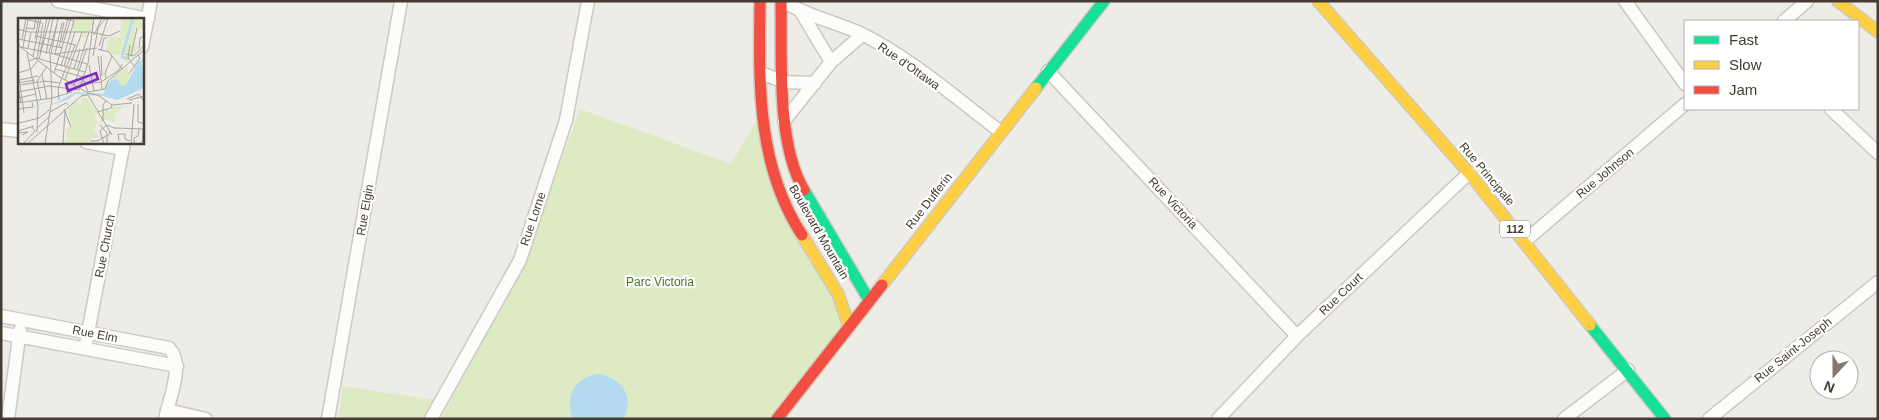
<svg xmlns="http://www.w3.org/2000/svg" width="1879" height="420" viewBox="0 0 1879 420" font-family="Helvetica,sans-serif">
	<rect width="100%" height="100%" fill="#eeece6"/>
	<!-- green -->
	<path fill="#ddeac4" d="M580,109L731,164L757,120L772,187L848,324L775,419H441L524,262Z
		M343,386L434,400L424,419H338Z"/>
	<!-- water -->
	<path fill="#b3daef" d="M597,374C620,376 636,396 623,419H574L572,417C566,395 574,379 597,374Z"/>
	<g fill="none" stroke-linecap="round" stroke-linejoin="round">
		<defs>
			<path id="street" d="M58,1L148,19
				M783,1C808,17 837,22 864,35C913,60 957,99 1001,132
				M1625,1L1685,84
				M801,12L831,62
				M1784,21L1807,1
				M142,47L151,1
				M1048,71L1297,336
				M761,73L784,82L815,83
				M1831,109L1878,153
				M784,121L831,62L862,35
				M1,129L19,131
				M86,142L123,149
				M1525,241L1685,104
				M1,316L169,348C185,364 169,399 165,419
				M1,333L177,366
				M85,349L124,142
				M167,410L206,419
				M8,419L20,330
				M328,419L401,1
				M431,419L520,260L566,120L588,1
				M1218,419L1297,336L1469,173
				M1564,419L1628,370
				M1709,419L1878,282"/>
			<path id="fast" d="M1036,88L1104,1
				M804,190L869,300
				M1590,325L1665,419"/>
			<path id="slow" d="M1318,1L1469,173L1590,325
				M1838,1L1878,32
				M802,235L838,294L849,326
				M882,285L1036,88"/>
			<path id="jam" d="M760,1C759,82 756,164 802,235
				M781,1C782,56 776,143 804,190
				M777,419L882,285"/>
		</defs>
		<!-- street casing -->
		<use href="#street" stroke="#ccc9c4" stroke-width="15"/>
		<!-- fast casing -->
		<use href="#fast" stroke="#cfcabe" stroke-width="14"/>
		<!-- slow casing -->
		<use href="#slow" stroke="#cfcabe" stroke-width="14"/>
		<!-- jam casing -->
		<use href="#jam" stroke="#cfcabe" stroke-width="14"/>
		<!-- street -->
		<use href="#street" stroke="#fcfcfb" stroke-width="12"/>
		<!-- fast -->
		<use href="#fast" stroke="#16e098" stroke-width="11"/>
		<!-- slow -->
		<use href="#slow" stroke="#ffcf43" stroke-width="11"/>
		<!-- jam -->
		<use href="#jam" stroke="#f24e42" stroke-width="11"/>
	</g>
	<g text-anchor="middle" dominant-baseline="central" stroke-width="4.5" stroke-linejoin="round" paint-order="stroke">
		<!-- shield labels -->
		<rect fill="#fff" stroke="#7c7670" stroke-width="1" x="1500" y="220.5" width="30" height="17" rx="4"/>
		<g font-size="11" font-weight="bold" fill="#443c33">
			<text x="1515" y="229">112</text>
		</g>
		<!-- street labels -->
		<g font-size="12" fill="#443c33" stroke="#fff">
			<text transform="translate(909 66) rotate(35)">Rue d'Ottawa</text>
			<text transform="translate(1605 173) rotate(-40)">Rue Johnson</text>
			<text transform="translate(1487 174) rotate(50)">Rue Principale</text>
			<text transform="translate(929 201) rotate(-52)">Rue Dufferin</text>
			<text transform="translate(1173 203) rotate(47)">Rue Victoria</text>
			<text transform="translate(365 210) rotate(-80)">Rue Elgin</text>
			<text transform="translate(533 219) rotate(-71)">Rue Lorne</text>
			<text transform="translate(819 232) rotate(60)">Boulevard Mountain</text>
			<text transform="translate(105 246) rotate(-79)">Rue Church</text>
			<text transform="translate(1341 294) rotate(-44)">Rue Court</text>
			<text transform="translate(95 334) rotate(11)">Rue Elm</text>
			<text transform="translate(1793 350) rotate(-39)">Rue Saint-Joseph</text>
		</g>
		<!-- park labels -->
		<g font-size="12" fill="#487724" stroke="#fff">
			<text x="660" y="282">Parc Victoria</text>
		</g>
	</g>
	<!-- overview -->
	<g transform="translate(18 18)">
		<rect width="126" height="126" fill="#eeece6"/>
		<path d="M55,0H76L73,14H69L67,20L63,19L64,14H55ZM104,0H126L125,11H117L115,29L119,24L118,35L111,44L104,40V37H94L88,32L91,19H105L102,16ZM108,48L112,58L108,67L103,68L93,62L89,70L87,72L85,75V76L86,68ZM62,80H69L79,94L76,99L80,105L75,111L82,119L71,121L69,126H48L49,109H54L50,92L58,82L63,87ZM106,88L97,96V105L88,101L81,106L87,90L93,94L94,89Z" fill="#ddeac4"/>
		<path d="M126,41L123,46L126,49V70L99,82L85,78L65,77L58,75L51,81L37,86H32L30,82L23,86L20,84L16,92L0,104L16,92L19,83L24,86L31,82L32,86L38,85L57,74L85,76L92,63L99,61L103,68L108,67L120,44Z" fill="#b3daef"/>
		<path fill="none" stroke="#b3daef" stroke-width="2.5" d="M110,41L104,39L115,0"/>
		<path fill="none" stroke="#aaa69e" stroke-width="1" d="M3,0L24,5M8,10L16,11L18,0M0,11L10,14H72L91,18L102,13M76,17L84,0M18,18L58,27M0,21L45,30M17,21L21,0M4,22L8,0M44,23L50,1M0,27L40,58L70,75M112,27L110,40L116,48M81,28L90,0M2,29L37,36L79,30M5,29L10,2M10,30L13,14M41,30L46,4M121,30L122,20L127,18M80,31L91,34L104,51M83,33L86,20H89M31,34L39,6M9,35L20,87L19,114M22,36L29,0M28,36L35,0M33,36L40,0M36,36L69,46M37,36L44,5M108,36L116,38L127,26M15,38L23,0M75,38L80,10L88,0M80,38L84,71M83,38L84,58M113,38L119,10M19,40L25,5M21,41L32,0M11,43L18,40L67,54M71,47L76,73M43,48L56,3L47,1M46,48L57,14M37,51L65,59M56,51L62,31M59,52L71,14M0,53L6,95M0,55L13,51L20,42M36,55L53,0M24,56L29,81M111,56L122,40L120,37M88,60L87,55L94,38M65,61L70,74L87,71L90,63L127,31M2,62L20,58M47,62L64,14M0,65L17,62M68,66L83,64L101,52L104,46M3,67L26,63L42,65M56,67L69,30M0,70L3,85M0,74L31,68L61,72L70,45L76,0M69,75L80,77L94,87L114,85M0,80L18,76M109,81L121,76L127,85M23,82L19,63L29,48M41,82L40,70L57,27M111,82L127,78M0,85L34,80L54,74M120,86V104L127,106M0,91L15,89L14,84M46,91L53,109M32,94L48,85L50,87M79,94L93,90L94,87M85,103V87L88,83M1,105L21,100L31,92M82,107L89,115V126M19,110L31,99M0,113L16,108M0,115L10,114L4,117M72,123H79L92,116L91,113M101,123L100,116H107V121L112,123M5,126L17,113L14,109M9,126L63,78L70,77L94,117M27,126L34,80L32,35M45,126L47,92M86,126L82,113L89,107L96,110L127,111M113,126L116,86M120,126L116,125V120L120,118L121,111M124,126L125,111"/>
		<path fill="#7b2cbf" fill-opacity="0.15" stroke="#7b2cbf" stroke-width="2.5" d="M78,55L80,61L50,73L48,66Z"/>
		<rect width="126" height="126" fill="none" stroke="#443c33" stroke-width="2.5"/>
	</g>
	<!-- border -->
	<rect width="1879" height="420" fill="none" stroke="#443c33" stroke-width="5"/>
	<!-- legend -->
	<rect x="1684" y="20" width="175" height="90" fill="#ffffff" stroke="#b4b1ad"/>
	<rect x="1694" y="36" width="25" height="8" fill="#16e098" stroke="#b4b1ad"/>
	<text x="1729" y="45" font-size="15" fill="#443c33">Fast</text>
	<rect x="1694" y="61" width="25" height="8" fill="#ffcf43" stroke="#b4b1ad"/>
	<text x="1729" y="70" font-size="15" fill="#443c33">Slow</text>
	<rect x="1694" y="86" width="25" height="8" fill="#f24e42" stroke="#b4b1ad"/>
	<text x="1729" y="95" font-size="15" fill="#443c33">Jam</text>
	<!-- north arrow -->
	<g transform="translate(1834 375) rotate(201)"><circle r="24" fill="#ffffff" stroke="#b4b1ad"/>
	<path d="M0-4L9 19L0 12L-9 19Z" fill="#807a72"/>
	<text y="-8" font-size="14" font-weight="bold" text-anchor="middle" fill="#443c33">N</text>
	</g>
</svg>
